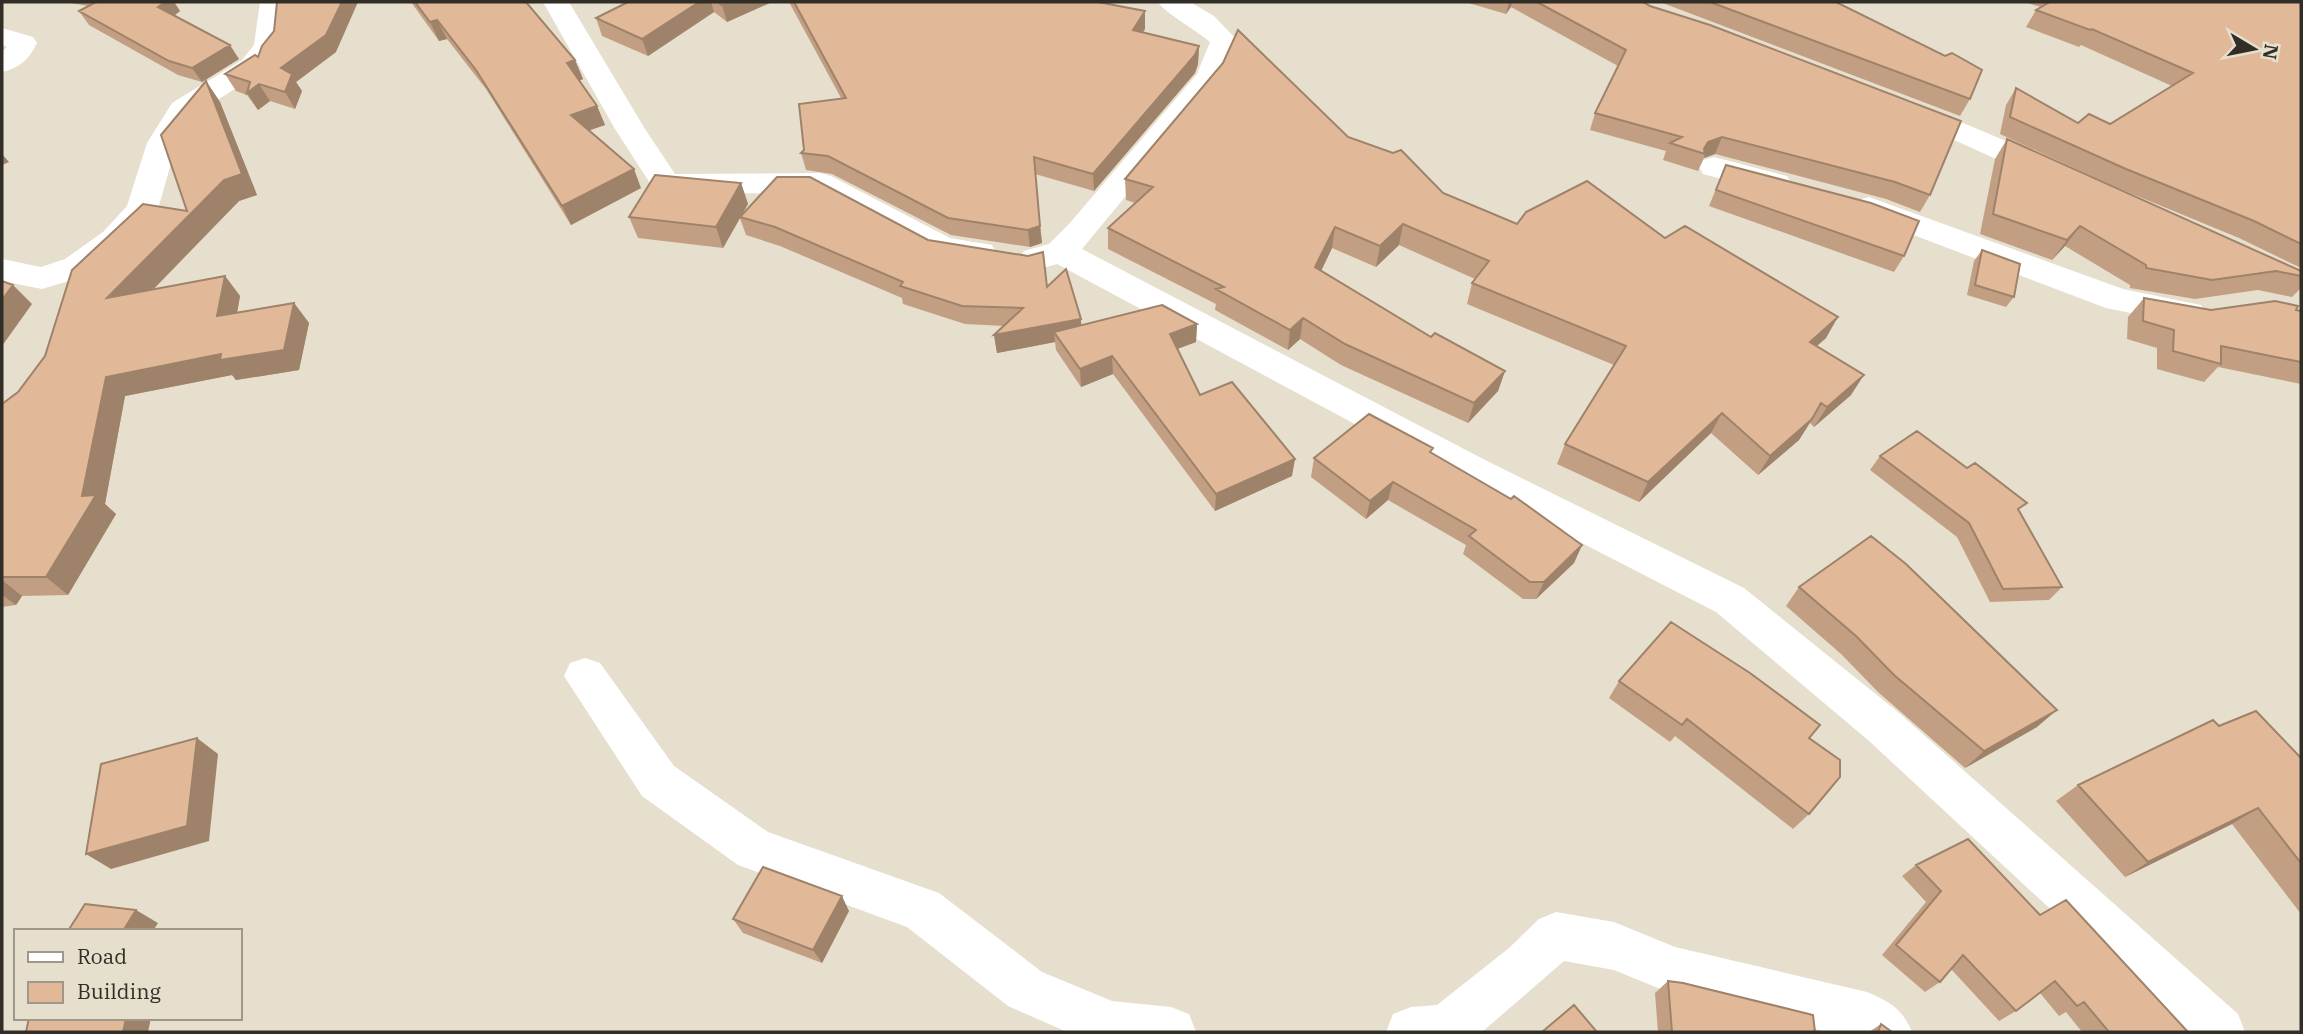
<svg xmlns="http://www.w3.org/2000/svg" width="2303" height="1034" viewBox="0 0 2303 1034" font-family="'IBM Plex Serif',serif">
	<rect width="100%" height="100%" fill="#e7dfcd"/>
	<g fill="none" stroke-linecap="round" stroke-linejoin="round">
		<!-- minor -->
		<path fill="#fff" fill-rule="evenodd" d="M260,2H286L282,46L262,72L193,115L177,143L158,209L125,248L89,275L42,289L2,281V259L41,267L65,259L103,232L127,206L147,143L172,103L242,60L254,45Z
			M543,2H569L645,129L675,174L820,173L831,176L950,238L992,245L996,253L992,261L980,264L932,256L815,193L666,194L655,191L615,129Z
			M1158,2H1190L1214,16L1238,41L1220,82L1082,249L1487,461L1744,588L1898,712L2238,1014L2245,1032H2183L1868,740L1716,612L1461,481L1057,264L1036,270L1024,267L1020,259L1024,251L1049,244L1069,224L1197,74L1210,42C1196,30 1165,13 1158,2Z
			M2,28L33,37L37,43C29,59 20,68 2,72V52L7,47L2,45Z
			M1909,100L2060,164L2064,171L2060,178L2049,181L2038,178L1899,115L1894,109L1899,103Z
			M1714,157L1787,176L1791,183L1787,190L1776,193L1703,174L1699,167L1703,160Z
			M1869,197L2123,289L2201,305L2206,313L2201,321L2189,325L2106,308L1858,214L1853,207L1858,200Z
			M585,658L600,663L674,766L768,832L939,893L1042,972L1112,1001L1171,1007L1189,1014L1196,1032H1067L1008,1006L907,927L738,865L642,796L564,676L570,663Z
			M1556,912L1614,922L1675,947L1867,992C1890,1002 1902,1008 1912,1032H1827L1675,995L1614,970L1564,961L1482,1032H1386L1393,1014L1411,1007L1437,1005L1509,948L1539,919Z"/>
	</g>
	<!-- wall -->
	<path fill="#c29f83" d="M65,2H174L180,11L174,16L239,59L202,82L178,75L89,25L79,11L88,6Z
		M411,2H526L575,60L583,79L579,81L597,106L605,125L589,130L641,188L571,225L486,89L447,39L439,41Z
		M628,2H772L727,22L714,12L648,56L602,36L596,18Z
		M789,2H1098L1145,11V29L1143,32L1199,46L1198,64L1195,73L1094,191L1035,174L1042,243L1030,247L951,235L832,174L806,170L801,153L841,98Z
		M1465,2H1643L1930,195L1920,212L1886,199L1715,154L1704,158L1698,171L1663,160L1666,151L1590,130L1595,113L1618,66L1511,7L1506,14Z
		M1660,2H1836L1970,99L1960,116Z
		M2023,2H2301V268L2239,238L2113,186L2000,134L2006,105L2016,88L2078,123L2110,124L2172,86L2081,45L2079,47L2026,27L2036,10L2041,7Z
		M336,52L296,82L302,91L295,109L270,101L258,110L247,95L236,91L225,74L258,57Z
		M206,81L220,102L257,195L239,201L153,290L225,276L240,296L237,313L294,303L309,323L299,370L236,380L232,375L125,396L105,504L116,514L68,595L22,596L16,605L2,607V404L18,392L45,356L187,211Z
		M1348,137L1443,193L1517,224L1665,238L1826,338L1817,346L1851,395L1814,427L1810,423L1799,440L1758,475L1711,433L1639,502L1557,464L1565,444L1614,365L1467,304L1472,283L1475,279L1399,245L1376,267L1332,248L1321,271L1431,337L1505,371L1498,391L1468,423L1341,365L1300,339L1288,350L1215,310L1216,304L1108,249V228L1135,203L1126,200L1125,179Z
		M2007,139L2301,271V288L2292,297L2258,290L2195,299L2130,288V285L2065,246L2052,260L1980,234L1995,159Z
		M1726,165L1904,256L1894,272L1709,206Z
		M741,183L748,204L742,214L928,240L1047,287L1081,319V325L1197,324L1196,342L1177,349L1200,395L1292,476L1215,511L1113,374L1081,387L1056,350L1055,342L997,353L994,335L1004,326L965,324L903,304L902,298L780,246L746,235L740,218L723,248L638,238L629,217Z
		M1982,250L2014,297L2006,307L1967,295L1974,261Z
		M2144,298L2211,310H2296L2301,311V384L2218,367L2204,382L2157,369V348L2127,339L2128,317Z
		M1432,453L1582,545L1574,563L1536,599H1523L1463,554L1466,545L1388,500L1366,519L1311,477L1314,458Z
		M1880,456L1967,468L2020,512L2062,587L2049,600L1990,602L1957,537L1870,470Z
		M1799,587L2037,727L1965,768L1878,692L1841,654L1786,606Z
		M1619,681L1809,738V814L1793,829L1675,736L1670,742L1609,698Z
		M2219,726L2301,758V914L2232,824L2125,877L2056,801L2078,785Z
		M1916,865L2040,915L2188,1032H2082L2066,1012L2059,1016L2040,993L2016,1011L1999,1021L1951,969L1940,982L1925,992L1882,955L1926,902L1902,876Z
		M849,911L822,963L743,933L733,919Z
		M1668,981L1815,1032H1658L1655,993Z
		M1881,1024L1892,1032H1869Z"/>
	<!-- shaded-wall -->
	<path fill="#9e826a" d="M165,2H174L180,11L167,21L158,7Z
		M342,2H358L336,52L296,82L302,91L295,109L285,92L281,68Z
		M699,2H711L714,12L648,56L642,39Z
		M729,2H772L727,22L722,5Z
		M1509,2H1512L1511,7L1506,14Z
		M1145,11V29L1133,47V30Z
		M437,20L447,39L439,41L430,22Z
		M230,45L239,59L202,82L192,68Z
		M1199,46L1198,64L1195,73L1094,191L1093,174Z
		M575,60L583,79L575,82L567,63Z
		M206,81L220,102L257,195L239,201L125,318L107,298L224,180Z
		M259,84L270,101L258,110L247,93Z
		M597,106L605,125L579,134L571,115Z
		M1722,137L1715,154L1704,158L1705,154L1702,153L1708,142Z
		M2,154L9,162L2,165Z
		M634,169L641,188L571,225L562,206Z
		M741,183L748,204L723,248L716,227Z
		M1403,224L1399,245L1376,267L1380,246Z
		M1040,226L1042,243L1030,247L1028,230Z
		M2080,226L2065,246L2052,260L2067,240Z
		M1335,227L1332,248L1313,288L1315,267Z
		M225,276L240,296L233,336L217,316Z
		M13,285L32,304L2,346V300Z
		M294,303L309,323L299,370L236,380L232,375L125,396L105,504L116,514L68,595L46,577L82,496L106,377Z
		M1838,317L1826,338L1798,362L1810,342Z
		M1303,318L1300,339L1288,350L1290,330Z
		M1081,319L1082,337L1054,332L1055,342L997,353L994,335Z
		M1197,324L1196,342L1169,352L1170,334Z
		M1112,356L1113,374L1081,387L1080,369Z
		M1505,371L1498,391L1468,423L1474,403Z
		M1864,375L1851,395L1814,427L1827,407Z
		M1722,413L1711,433L1639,502L1648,482Z
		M1812,419L1799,440L1758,475L1770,456Z
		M1295,459L1292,476L1215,511L1216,494Z
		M1393,482L1388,500L1366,519L1370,501Z
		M1582,545L1574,563L1536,599L1544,582Z
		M2,580L22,596L16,605L2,595Z
		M2057,710L2037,727L1965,768L1984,751Z
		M197,738L218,754L209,841L111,869L86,854Z
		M2258,808L2232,824L2125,877L2148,862Z
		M842,896L849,911L822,963L813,950Z
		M136,910L158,923L153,931H123Z
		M126,1018H151L148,1032H123Z"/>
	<!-- building -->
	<path fill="#e2b998" stroke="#9e826a" stroke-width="2" d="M96,2H165L158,7L230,45L192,68L169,61L79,11Z
		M277,2H342L326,35L281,68L292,74L285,92L259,84L247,93L250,82L225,74L255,55L258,57L262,46L274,31Z
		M415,2H526L575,60L567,63L597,106L571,115L634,169L562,206L476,70L437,20L430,22Z
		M628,2H699L642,39L596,18Z
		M718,2H729L722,5Z
		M794,2H1098L1145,11L1133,30L1199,46L1195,55L1093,174L1034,157L1040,226L1028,230L948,218L828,156L801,153L804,150L799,104L846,98Z
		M1537,2H1643L1650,6L1710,25L1961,121L1930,195L1895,182L1722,137L1708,142L1704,149L1705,154L1670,143L1682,137L1595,113L1626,50Z
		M1710,2H1836L1945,56L1952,53L1982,70L1970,99Z
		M2050,2H2301V244L2254,221L2126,169L2010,117L2016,88L2078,123L2089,114L2110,124L2193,73L2092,29L2090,30L2036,10Z
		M1238,30L1348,137L1393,153L1401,150L1443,193L1517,224L1526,212L1587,181L1665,238L1685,226L1838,317L1810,342L1864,375L1827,407L1821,403L1812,419L1770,456L1722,413L1648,482L1565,444L1626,346L1472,283L1489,261L1403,224L1380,246L1335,227L1315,267L1431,337L1435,333L1505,371L1474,403L1345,344L1303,318L1290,330L1216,289L1224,287L1108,228L1153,187L1125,179L1223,63Z
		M206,81L242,174L224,180L107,298L225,276L217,316L294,303L284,350L220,360L221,354L106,377L82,496L96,495L46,577H2V404L18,392L45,356L72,270L143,204L187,211L161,135Z
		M2007,139L2301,271V276L2276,271L2212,280L2146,268V265L2080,226L2067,240L1993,214Z
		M1726,165L1871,203L1919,221L1904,256L1716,190Z
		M655,175L741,183L716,227L629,217Z
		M777,177H810L928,240L1028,256L1043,252L1047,287L1066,269L1081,319L994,335L1023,308L962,306L900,286L903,282L775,227L740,217Z
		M1982,250L2020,264L2014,297L1975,285Z
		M2,281L13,285L2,300Z
		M2144,298L2211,310L2275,301L2298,306L2296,310L2301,311V362L2221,346V364L2173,351L2174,330L2143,321Z
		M1162,305L1197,324L1170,334L1200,395L1232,382L1295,459L1216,494L1112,356L1080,369L1054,332Z
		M1369,414L1433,448L1430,452L1511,499L1514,496L1582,545L1544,582H1530L1469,536L1476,530L1393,482L1370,501L1314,458Z
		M1917,431L1967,468L1975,463L2027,503L2018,509L2062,587L2003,589L1969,523L1880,456Z
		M1871,536L1906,564L2057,710L1984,751L1894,675L1856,636L1799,587Z
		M1671,622L1750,673L1820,725L1809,738L1840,760V777L1809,814L1687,719L1682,725L1619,681Z
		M2256,711L2301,758V863L2258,808L2148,862L2078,785L2213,720L2219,726Z
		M197,738L187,826L86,854L101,764Z
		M1968,839L2040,915L2066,900L2188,1032H2109L2084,1002L2077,1006L2055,981L2016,1011L1963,955L1940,982L1896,945L1941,891L1916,865Z
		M763,867L842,896L813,950L733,919Z
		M85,904L136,910L123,931H68Z
		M1668,981L1683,983L1813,1015L1815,1032H1672Z
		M1574,1005L1597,1032H1542Z
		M29,1018H126L123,1032H26Z
		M1881,1024L1892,1032H1878Z"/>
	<!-- border -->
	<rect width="2303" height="1034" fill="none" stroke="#312e27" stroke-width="7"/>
	<!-- legend -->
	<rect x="14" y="929" width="228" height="91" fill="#e7dfcd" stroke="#9e988b" stroke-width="2"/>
	<rect x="28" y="952" width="35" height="10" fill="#ffffff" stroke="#9e988b" stroke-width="2"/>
	<text x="77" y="964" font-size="21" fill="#312e27">Road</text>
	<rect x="28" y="982" width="35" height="21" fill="#e2b998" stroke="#9e988b" stroke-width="2"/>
	<text x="77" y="999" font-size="21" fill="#312e27">Building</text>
	<!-- north arrow -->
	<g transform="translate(2254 49) rotate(100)" stroke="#e7dfcd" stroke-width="5" paint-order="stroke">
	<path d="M0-5L12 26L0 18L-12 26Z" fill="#312e27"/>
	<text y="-10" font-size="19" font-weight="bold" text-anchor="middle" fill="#312e27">N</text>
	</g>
</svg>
